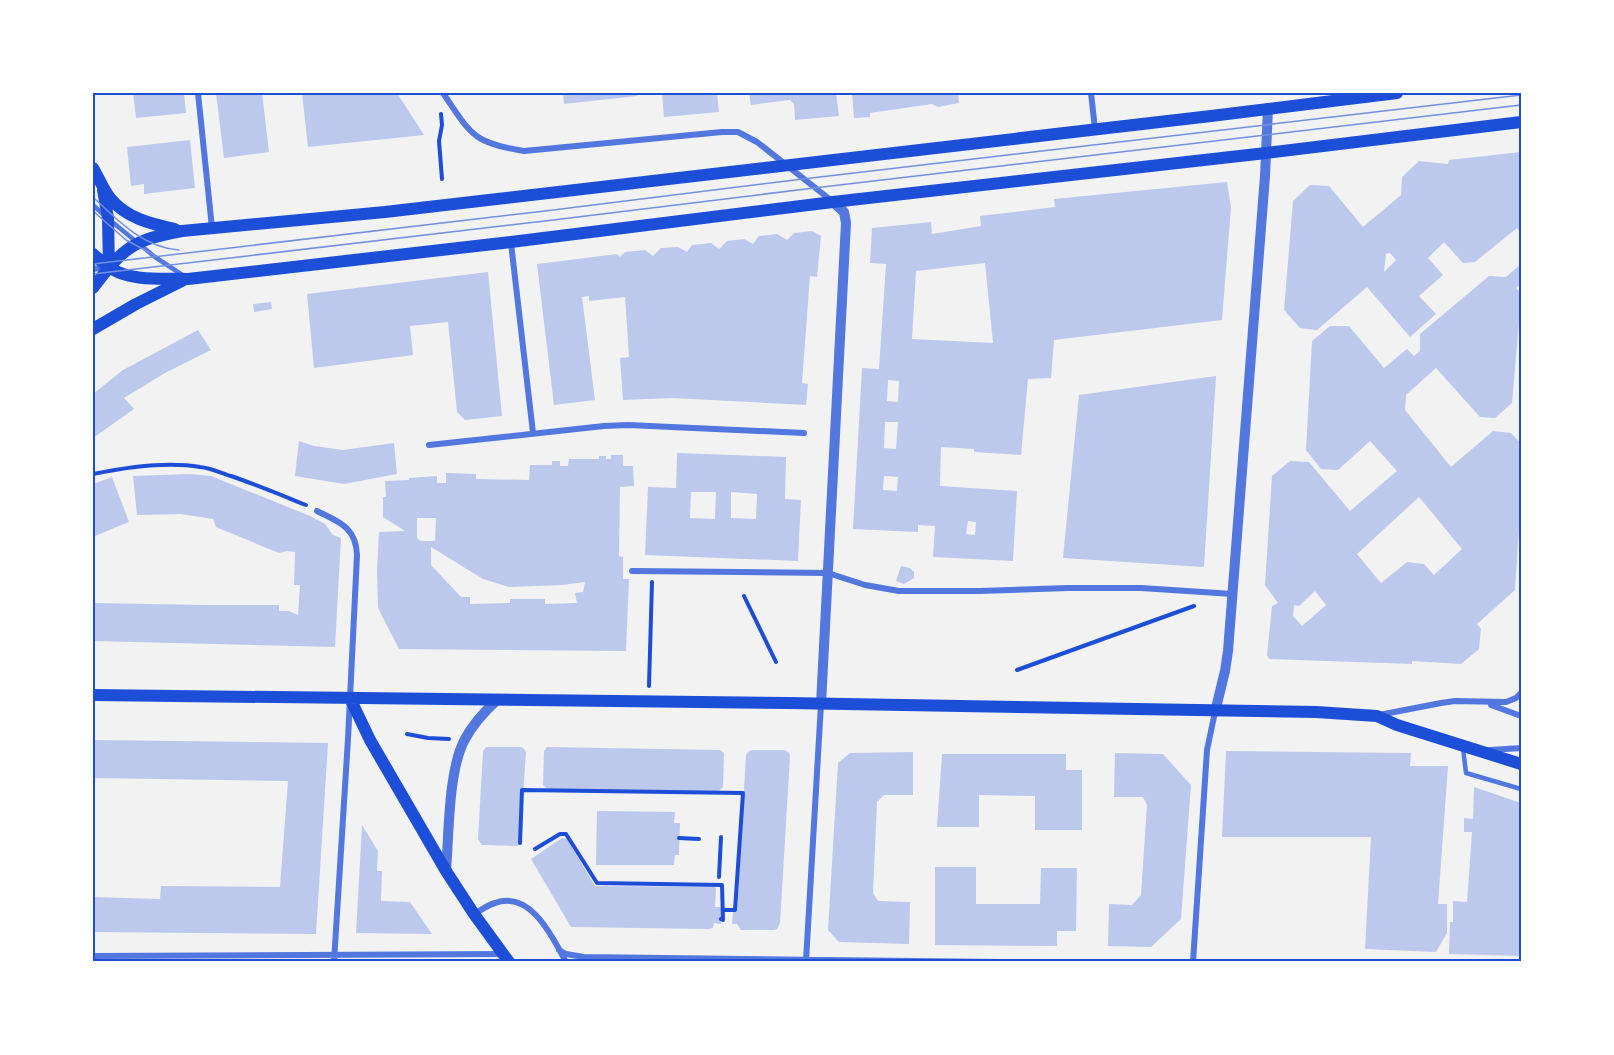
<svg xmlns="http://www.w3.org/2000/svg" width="1614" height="1055" viewBox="0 0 1614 1055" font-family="Karla,sans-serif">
	<rect width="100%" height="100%" fill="#f2f2f2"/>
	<!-- building -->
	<path fill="#bdc9ec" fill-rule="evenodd" d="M133,93H184L186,113L136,118Z
		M216,93H262L269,152L224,158Z
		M302,93H397L424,135L308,147Z
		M563,93H637V96L564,104Z
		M662,93H717L719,112L664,117Z
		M749,93H836L839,116L795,120L794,104L790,100L751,105Z
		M852,93H958L959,103L938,107L932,104L870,113V117L854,118Z
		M190,140L195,188L144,194V184L131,186L127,147Z
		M1521,152V233L1517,228L1475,262L1463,263L1444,242L1428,258L1443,275L1419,296L1436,314L1410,337L1367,287L1317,330L1300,328L1284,310L1293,201L1310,185L1329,186L1363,227L1401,195L1402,177L1419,161L1448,164L1449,160ZM1390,253L1396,260L1384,272L1386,254Z
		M1227,182L1231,207L1222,320L1054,340L1051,378L1028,379L1021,455L974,452V449L941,447L940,486L1017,491L1013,561L933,557L935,526L918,525V532L853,529L862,368L879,369L886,264L870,263L872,228L931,222L932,234L981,226L980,216L1055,207L1054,199ZM985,263L993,343L912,339L916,271ZM888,380L899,381L898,402L887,401ZM885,422H898L896,449L884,448ZM884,476L898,477L897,491L883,490ZM968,521L976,522L975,535L966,534Z
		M812,231L821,236L817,277L810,276L802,383L808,384L806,405L672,398L623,400L620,358L629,357L625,297L589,301V296L582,297L595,400L554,405L537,264L617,254L620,257L625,252L645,250L653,256L661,248L678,247L687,252L692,245L711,243L719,249L727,241L744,239L753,244L759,236L777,234L787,240L794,233Z
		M1521,264V284L1516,288L1521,293V299L1512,403L1495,418L1480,417L1436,368L1406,395L1405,410L1451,467L1493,431L1511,433L1521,444V496L1515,590L1477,624L1481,629L1479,649L1461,664L1412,661V664L1269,659L1267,655L1272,606L1278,603L1265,585L1272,476L1290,461L1309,462L1350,511L1397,471L1370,441L1338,470L1321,469L1306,450L1312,341L1330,326H1349L1384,368L1407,349L1414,356L1420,351V334L1489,276L1506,277ZM1419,497L1462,549L1434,575L1424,564L1407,562L1381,583L1357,554ZM1315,591L1326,605L1302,626L1293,616L1294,605L1299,606Z
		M488,272L502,416L465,420L457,412L448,322L410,326L413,355L314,368L307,294Z
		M271,302L272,309L254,312L253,304Z
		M198,330L211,350L165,373L124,398L134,409L93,438V394L123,370Z
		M1216,376L1204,567L1063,558L1079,395Z
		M299,441L314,446L343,450L394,443L397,474L344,484L295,476Z
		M677,453L786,457L785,499L801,500L798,561L645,555L648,487L676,488ZM691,492H716L715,519L690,518ZM731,492L757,494L756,519L731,518Z
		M611,455H623V466H633L634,486L620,487L619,556L623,557V579H629L626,651L399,649L378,608L377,570L379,532L405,531L383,517V497H386L385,481L409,480V478L437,476V483H446V473L476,474V479L529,480L530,465H552V461H560V466H568L569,459H599V456H606V459H611ZM417,518H436L435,541H421L417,538ZM431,547L483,579L509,587L562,585L585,582L583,592L575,593L577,603L545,604V599H510V603L470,604V597H461L431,565Z
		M190,474L211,476L310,516L325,524L333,535L341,538L335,647L93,641V603L206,605H279V611H289L298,615L300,585H294L295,552L287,551L279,553L216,527L213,519L181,514L137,515L133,476Z
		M112,477L129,522L95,536L93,532V484Z
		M901,566L910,568L914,572V578L904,584L896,581Z
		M93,740L328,743L316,934L93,932V897L160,899L161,886L280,887L288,781L93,778Z
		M486,747H521L523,748L526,752L520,842L518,846L482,845L478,839L483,751Z
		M547,747L720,750L724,753L723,787L719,791L547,789L543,785L544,751Z
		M752,750H785L789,753L790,756L780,923L777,929L774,930H741L737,924H732L733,912H737L746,755L749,751Z
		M1226,751L1411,753L1410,766H1448L1438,904H1447V933L1436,952L1365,949L1371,837H1222Z
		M913,752V795H884L877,802L873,893L878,901L910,902L909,944L839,942L828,930L838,763L850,753Z
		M1115,753L1163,754L1191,785L1181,919L1151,947L1108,946L1109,904L1132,905L1141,895L1147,805L1143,797H1114Z
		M942,754H1066V770H1082V830H1035V796L979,795V827H937Z
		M1474,787L1521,803V956L1449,954L1450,922H1453V901L1467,902L1472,832H1464V818L1473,819Z
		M597,811L675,812L674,823H680L679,855H675L674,865H596Z
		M362,825L378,851L377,871H382L381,901L410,902L432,934L356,933Z
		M562,838L567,839L595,886L715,887L716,889L715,907H722L721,924L714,923L713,928L709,929L571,927L531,859Z
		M935,867H976V904H1040L1041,868H1077L1076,931H1057V946L935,945Z"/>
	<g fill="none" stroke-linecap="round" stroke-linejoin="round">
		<!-- path -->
		<path stroke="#1d4ed8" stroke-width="4" d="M441,114L442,125L439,141L442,179
			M93,474C127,467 166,461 200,467C211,468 221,473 231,476C257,485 281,495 306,505
			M744,596L776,662
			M1017,670L1194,606
			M649,686L652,582
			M407,734L428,738L449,739
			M679,838L699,839
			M520,843L522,790L743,793L735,910H724
			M535,849L560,834H566L597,883L722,885L723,920L721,919
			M719,877L721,837"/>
		<!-- service -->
		<path stroke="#5277de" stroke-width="4.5" d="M93,205L105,216
			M111,221L155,257L184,276
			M1463,748L1466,773L1521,789"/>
		<!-- minor -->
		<path stroke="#5277de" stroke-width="6" d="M198,93L212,228
			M443,93C471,134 472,143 524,151L722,132H738L757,142L832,201
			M1091,93L1095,129
			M511,243L533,433
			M93,269L107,267
			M429,445L604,426L628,425L804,433
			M317,511C339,522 356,527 357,555L348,739L334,962
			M632,571L828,573L865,585L899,591H980L1068,588H1141L1233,594
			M1491,705L1521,716
			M1379,715L1441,703L1455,701L1506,702L1516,698L1521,693
			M1490,750L1521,748
			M474,914C481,910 488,905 495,903C531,890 553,938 566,962
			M559,950L566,954L584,957L1000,962
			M93,956L503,954
			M806,961L821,704
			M1193,962L1207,750L1215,712"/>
		<!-- tertiary -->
		<path stroke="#5277de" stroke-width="10" d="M821,704L846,223L844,212L833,202
			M1215,712L1225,671L1228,651L1265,176L1268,108
			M446,871C449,835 448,770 465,739C473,724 485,711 497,700"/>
		<!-- secondary -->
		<path stroke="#1d4ed8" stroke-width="12" d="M93,168C99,178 103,189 110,198C126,218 151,224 175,229
			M103,190L108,218L109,267
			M93,254C99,259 105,265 112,269C134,282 164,278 188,279L511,242L833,202L1266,153L1521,122
			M93,288C123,248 132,240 182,231L385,212L1211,116L1397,93
			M93,329L136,304L182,281
			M93,695L788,703L1316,712L1377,716L1397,725L1521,764
			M350,698L370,740L446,871L474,914L509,962"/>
		<!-- tram -->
		<path stroke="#7290e2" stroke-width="1.5" d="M93,197C118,221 143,247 179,250
			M93,211L126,240L156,256
			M93,264L545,211L803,179L1521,95
			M93,274L545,221L814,188L1521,105"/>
	</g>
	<!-- border -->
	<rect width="1614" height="1055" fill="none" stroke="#ffffff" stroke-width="189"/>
	<rect x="94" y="94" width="1426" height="866" fill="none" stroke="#1d4ed8" stroke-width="2"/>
</svg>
